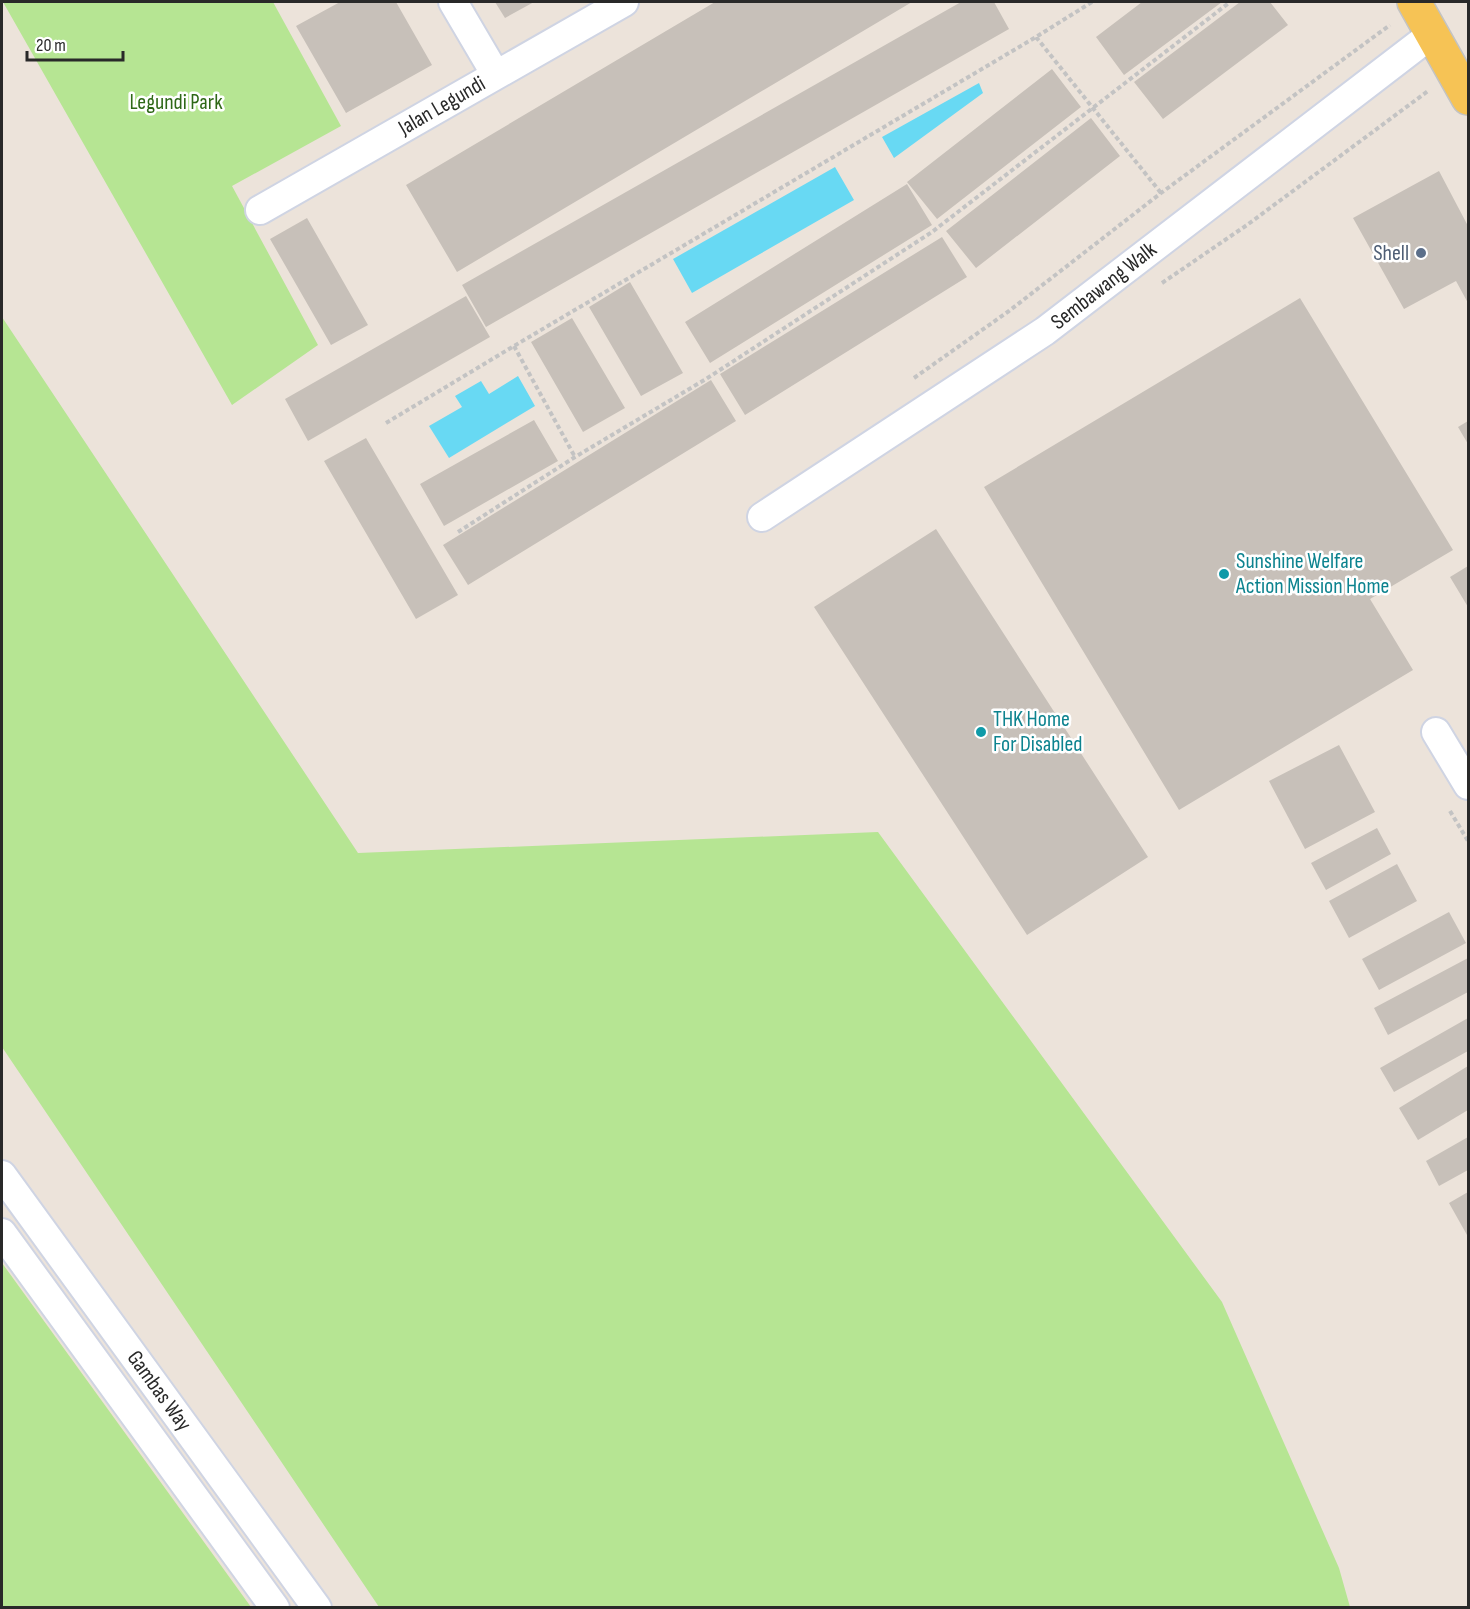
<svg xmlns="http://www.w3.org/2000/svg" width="1470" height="1609" viewBox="0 0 1470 1609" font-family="'Sofia Sans Condensed',sans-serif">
	<rect width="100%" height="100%" fill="#ece3da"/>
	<!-- green -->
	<path fill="#b6e593" d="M3,2H273L341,126L232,186L318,345L232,405Z
		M2,317L358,853L878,832L1222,1302L1339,1568L1350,1607H379L2,1047Z
		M2,1263L251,1607H2Z"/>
	<!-- water -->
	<path fill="#68d9f3" d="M979,83L983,93L894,158L882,137Z
		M835,167L854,200L692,293L673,259Z
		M518,376L535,406L449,458L429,426L462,407L455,396L481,381L489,394Z"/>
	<!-- building -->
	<path fill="#c7c0b9" d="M340,2H396L432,65L346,113L296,26Z
		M495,2H534L505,18Z
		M715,2H912L457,272L406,185Z
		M961,2H994L1009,29L486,327L462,285Z
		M1142,2H1222L1124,75L1096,37Z
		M1240,2H1270L1288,25L1163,119L1134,82Z
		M1052,69L1081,107L937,219L907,182Z
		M1091,118L1120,156L976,268L946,231Z
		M1439,171L1468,226V303L1456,281L1404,309L1353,218Z
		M907,184L932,225L710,363L685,322Z
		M307,218L368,325L331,345L270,239Z
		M942,237L967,277L745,415L720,374Z
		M630,282L683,373L641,396L589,307Z
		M466,296L490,337L308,441L285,399Z
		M1300,298L1453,550L1370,599L1413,670L1179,810L984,487Z
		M572,318L625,408L583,432L531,342Z
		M711,380L736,421L468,585L443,545Z
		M534,420L558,461L444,526L420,484Z
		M1468,421V444L1458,427Z
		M366,438L458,595L416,619L324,461Z
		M936,529L1148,857L1027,935L814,607Z
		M1468,566V607L1450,577Z
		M1339,745L1375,812L1305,849L1269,781Z
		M1377,828L1391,854L1326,890L1311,863Z
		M1397,864L1417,901L1349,938L1329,901Z
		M1449,912L1466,943L1379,990L1362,959Z
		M1468,958V992L1388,1035L1374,1008Z
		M1468,1018V1051L1394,1092L1380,1068Z
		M1468,1066V1110L1418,1140L1399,1108Z
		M1468,1137V1170L1439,1186L1426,1161Z
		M1468,1192V1234L1467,1235L1449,1203Z"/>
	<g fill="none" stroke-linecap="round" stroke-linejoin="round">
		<defs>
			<path id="minor" d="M453,2L496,75
				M260,210L624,2
				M762,517L1045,331L1432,34
				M1436,732L1468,785
				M2,1175L317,1608
				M2,1233L275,1608"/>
			<path id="primary" d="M1414,2L1468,98"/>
		</defs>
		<!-- minor casing -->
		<use href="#minor" stroke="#cfd4e3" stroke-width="32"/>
		<!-- primary casing -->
		<use href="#primary" stroke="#c3c3c3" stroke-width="36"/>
		<!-- path -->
		<path stroke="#c3c3c3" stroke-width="4" stroke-dasharray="4.5 3" stroke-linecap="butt" d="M1036,37L1161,193
			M1162,283L1247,225L1428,91
			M514,346L575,457
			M914,378L1009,311L1161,193L1390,25
			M386,423L514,346L1036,37L1092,2
			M458,532L575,457L706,379L932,232L1230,2
			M1450,811L1468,841"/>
		<!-- minor -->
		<use href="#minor" stroke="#fff" stroke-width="28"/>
		<!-- primary -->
		<use href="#primary" stroke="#f6c355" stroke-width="33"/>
	</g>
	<!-- markers -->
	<circle fill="#5c6f8a" stroke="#fff" stroke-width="2" cx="1421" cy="253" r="6"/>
	<g fill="#0f9aa8" stroke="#fff" stroke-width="2">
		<circle cx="1224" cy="574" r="6"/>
		<circle cx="981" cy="732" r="6"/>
	</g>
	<g text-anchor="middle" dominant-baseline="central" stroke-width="5" stroke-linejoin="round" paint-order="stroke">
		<!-- park labels -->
		<g font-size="22" fill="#2e6817" stroke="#fff">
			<text x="176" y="102">Legundi Park</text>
		</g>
		<!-- street labels -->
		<g font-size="22" fill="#292929" stroke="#fff">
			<text transform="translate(442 106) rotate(-30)">Jalan Legundi</text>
			<text transform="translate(1104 286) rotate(-38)">Sembawang Walk</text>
			<text transform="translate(159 1391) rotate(54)">Gambas Way</text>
		</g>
		<!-- service labels -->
		<g font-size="22" fill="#4e5e75" stroke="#fff" text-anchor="end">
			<text x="1409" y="253">Shell</text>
		</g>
		<!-- culture labels -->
		<g font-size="22" fill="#0d838f" stroke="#fff" text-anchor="start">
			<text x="1236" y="561">Sunshine Welfare<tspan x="1236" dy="25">Action Mission Home</tspan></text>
			<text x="993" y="719">THK Home<tspan x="993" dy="25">For Disabled</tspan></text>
		</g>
	</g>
	<!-- border -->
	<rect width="1470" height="1609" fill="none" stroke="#292929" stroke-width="6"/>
	<!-- scale -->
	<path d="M27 51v9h96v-9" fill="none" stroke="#292929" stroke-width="3"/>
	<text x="36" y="51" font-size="18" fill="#292929" stroke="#ffffff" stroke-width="4.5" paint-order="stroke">20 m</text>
</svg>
